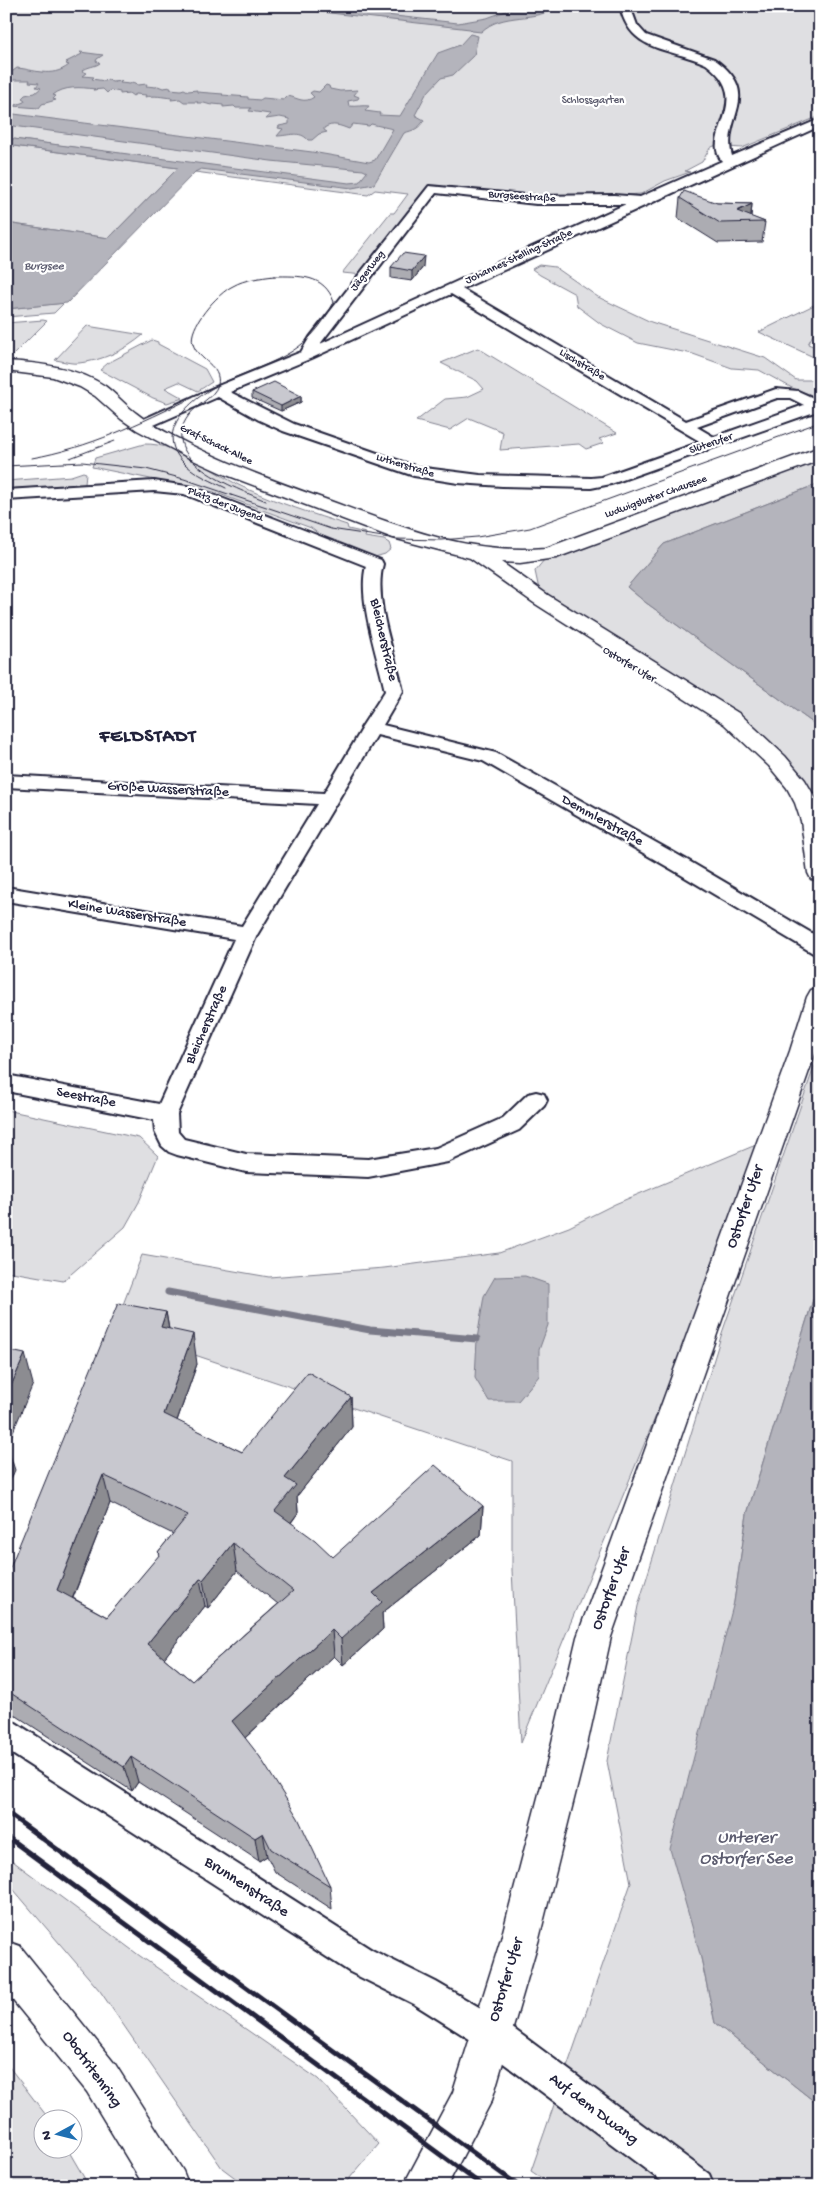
<svg xmlns="http://www.w3.org/2000/svg" width="826" height="2192" viewBox="0 0 826 2192" font-family="'Gochi Hand',sans-serif">
	<rect width="100%" height="100%" fill="#fff"/>
	<filter id="ink" filterUnits="userSpaceOnUse"><feTurbulence type="fractalNoise" baseFrequency=".02" numOctaves="2"/><feDisplacementMap in="SourceGraphic" scale="10" xChannelSelector="R" yChannelSelector="G"/><feConvolveMatrix kernelMatrix="1 2 1 2 8 2 1 2 1" color-interpolation-filters="sRGB"/></filter>
	<g filter="url(#ink)">
		<!-- green -->
		<path fill="#dfdfe2" stroke="#80808e" d="M6,6H820V116L742,148L714,146L710,148L702,162L685,171L690,172L665,181L641,194L610,196L556,198L438,186L364,275L342,273L390,213H394L408,194L375,190L368,195L195,172L205,165L6,138Z
			M6,145L178,168L109,238L6,223Z
			M539,265L555,267L598,297L651,322L765,358L796,380H820V393L812,395L792,388L759,370L732,368L693,354L638,343L601,324L577,306L575,294L540,275L532,269Z
			M820,302V330L814,333L808,344L820,349V360L759,332Z
			M64,303L54,313L6,317V309Z
			M43,320L47,321L11,357H6V323Z
			M87,326L143,335C126,350 101,361 79,363C71,364 63,361 55,360Z
			M152,340L158,342V344L205,369L212,382L198,391L179,382L165,388L183,398L167,403L153,398L100,370L108,363Z
			M478,348L617,433L599,439L604,443L586,449L579,444L500,450L503,432L469,418L450,430L416,421L445,399L467,397L484,389L477,381L441,363Z
			M144,444C181,443 213,474 245,488C278,503 313,514 347,525L348,529L366,533L365,537L384,540L389,543L391,549L385,554L375,557L362,554L325,539L311,528L214,492L92,467L95,458Z
			M820,453V483L664,544L627,587L645,602L820,728V873L813,821L751,738L541,599L535,571L549,554Z
			M83,472L86,473L85,484L6,489V481L71,476Z
			M820,997V1277L747,1514L734,1602L701,1958L715,2023L820,2106V2186H553L531,2171L631,1883L607,1761L638,1606L722,1333L814,1067L803,1051Z
			M6,1110L139,1138L158,1156L139,1202L125,1227L63,1281L6,1271Z
			M770,1139L521,1743L512,1570V1461L114,1328L142,1255L269,1277L384,1268L499,1253L569,1227L615,1204Z
			M6,1856L140,1956L318,2079L379,2144L343,2186H246L222,2168L100,1991L8,1883L6,1880Z
			M6,2063L49,2119L42,2120V2150H68L89,2186H6Z"/>
		<!-- water -->
		<path fill="#b4b4bc" stroke="#7a7a88" d="M269,6H305L458,23L487,18L519,6H559C536,23 502,11 481,32L472,31L470,29Z
			M470,34L478,36L474,55L453,75L441,78L426,94L415,115L424,120C419,129 414,130 404,133L374,184L352,188L201,169L195,172L67,303L6,309V223L109,238L178,168L6,145V138L349,183L359,182L367,172L363,170L271,161L6,125V113L312,152L369,162L375,160L393,129L371,124L369,126L353,124L349,129C341,126 333,122 324,128V130L327,132L319,134L312,140H308C300,130 288,136 277,136L283,129L278,128L279,126L289,124V119L280,117L266,119L270,114L249,111L251,108H236L234,106L223,107V105L213,104L211,105L204,103H197L198,102H184L180,99L171,100L172,98C162,97 155,95 145,97L146,95L136,94L133,96L129,93L120,94V92L110,90L107,93L103,89L93,90L95,89C80,87 64,86 53,95L56,96L53,99L56,100L42,104L39,108L13,106L24,102L25,100L22,98L25,95L35,93L41,88L36,87L39,83L29,82L30,80H6V76L17,68C33,69 51,79 69,65L66,64L68,62H66L82,54L80,52L103,55L97,59L96,61L100,63C95,67 88,66 82,71L87,73L83,76L94,77L92,79L105,81L107,79L112,82L122,81L120,83L130,84L133,82L138,85L147,84L146,86L156,87L158,86L163,88L171,87L170,89L181,90L184,89L188,91L197,90V92L223,94L222,95L248,97V99L260,100L263,98L284,100L288,96C298,98 304,104 314,97L310,93L313,91L319,92L326,85L329,86L330,89L340,91L358,90L354,95L359,97L358,99L348,101L349,106C356,107 363,105 369,106L365,111L380,113L379,115L400,116L438,53L460,45Z
			M820,483V728L645,602L627,587L664,544Z
			M525,1276L548,1284V1325L539,1350V1376L518,1401H489L475,1378L477,1339L484,1296L495,1277Z
			M820,1277V2106L715,2023L701,1958L670,1849L734,1602L747,1514Z"/>
		<g fill="none" stroke-linecap="round" stroke-linejoin="round">
			<!-- stream -->
			<path stroke="#7a7a88" stroke-width="7" d="M168,1292L370,1330L477,1339"/>
			<defs>
				<path id="street" d="M620,6H630L637,25L646,35L714,59C765,95 721,117 732,156L820,119V126L462,289L686,421L776,389L798,391L820,401V410L611,484L591,488L502,486L458,483L414,476L283,431L259,420L218,397L147,428H137L134,425L137,422L213,388L301,352L310,337L429,186L536,196L614,195L640,197L722,161C700,134 756,100 706,64C669,47 630,53 620,6ZM436,193L536,204H626L320,344ZM451,294L701,442L602,477L591,478L480,475L417,467L294,424L230,392L312,358ZM777,398H790L804,405L714,437L697,427Z
					M154,481L193,487L381,560L383,564C373,601 395,654 403,691L383,725L496,753L687,860L820,938V955L813,953L673,870L483,761L377,735L257,935L177,1114L178,1132L184,1139L246,1154L368,1159L436,1148L503,1118L528,1094L536,1092L544,1094L547,1100L544,1106L519,1130L448,1162L368,1177L246,1172L177,1155L169,1152L162,1146L155,1132L154,1120L6,1091V1075L159,1104L234,939L6,901V887L242,926L317,804L6,787V775L324,793L362,729L361,728L385,691C378,657 357,599 366,566L184,494L154,491L6,500V490Z
					M6,1719L16,1723L372,1950L436,1982L503,2021L709,2174L714,2186H668L479,2045L414,2004L350,1972L6,1750Z"/>
				<path id="secondary" d="M6,361C39,363 76,367 105,386C116,394 125,405 136,413C148,423 162,430 175,437C222,462 272,480 322,498C397,525 465,555 546,548L820,447V460L556,558L520,563L501,562L548,595L740,714L785,756L805,780L820,806V881L811,879L808,873L801,821L795,803L787,788L769,766L724,724L534,603L470,558L393,538L224,474L191,459L137,430L121,419L95,396L80,387L53,377L6,371Z
					M820,988V1040L816,1051L611,1637L583,1763L539,1939L492,2100L447,2186H403L453,2092L501,1939L547,1763L577,1637L790,1051L807,997L811,990Z
					M6,1941L20,1946L115,2064L183,2171L189,2186H144L87,2092L6,1992Z"/>
			</defs>
			<!-- street casing -->
			<use href="#street" stroke="#22223b" stroke-width="4"/>
			<!-- secondary casing -->
			<use href="#secondary" stroke="#22223b" stroke-width="3"/>
			<!-- street -->
			<use href="#street" fill="#fff" fill-rule="evenodd"/>
			<!-- secondary -->
			<use href="#secondary" fill="#fff" fill-rule="evenodd"/>
			<!-- tram -->
			<path stroke="#22223b" stroke-width="1" d="M274,276C300,276 324,274 334,302C307,358 269,361 218,385C222,365 198,361 193,344C187,327 218,293 233,286C245,279 260,278 274,276Z
				M218,385C213,399 198,403 189,415C155,460 236,488 266,501
				M218,385C190,400 151,433 186,465C197,475 212,481 226,488
				M32,458C89,448 140,423 192,398
				M70,458L115,441
				M6,466L82,462L146,469L184,479L331,529L396,539L441,540L477,537L530,528L820,422"/>
			<!-- rail -->
			<path stroke="#22223b" stroke-width="5" d="M6,1812L519,2186
				M6,1836L483,2186"/>
		</g>
		<!-- wall -->
		<path fill="#acacb2" stroke="#22223b" fill-rule="evenodd" d="M680,198L717,203L752,204L751,217L765,222L762,242L718,243L678,218Z
			M391,267H423L412,281L391,278Z
			M252,392L301,396V402L281,411L252,398Z
			M166,1312L169,1329L197,1364L177,1421L242,1452L351,1397L352,1427L297,1496L298,1513L291,1523L333,1557L483,1506L481,1535L382,1613L383,1629L343,1665L334,1656L245,1738L330,1886L332,1909L275,1872L267,1856L259,1861L138,1782L132,1791L6,1709V1569L9,1570ZM110,1503L173,1534L158,1552L159,1556L107,1617L73,1598ZM237,1571L278,1604L192,1681L164,1658L205,1606L208,1608Z"/>
		<!-- shaded-wall -->
		<path fill="#8c8c91" stroke="#22223b" d="M752,204L750,223L737,211Z
			M424,256L423,267L412,281V271Z
			M301,396V402L281,411V406Z
			M166,1312L171,1342L161,1327Z
			M193,1334L197,1364L169,1443L164,1414Z
			M25,1354L33,1384L7,1446L15,1470L6,1490V1397Z
			M351,1397L352,1427L297,1496L298,1513L278,1539L275,1511L285,1478Z
			M103,1475L110,1503L65,1617L57,1590Z
			M483,1506L481,1535L382,1613L383,1629L343,1665L341,1639L373,1593Z
			M233,1543L237,1571L208,1608L203,1580Z
			M200,1579L205,1606L154,1671L147,1644Z
			M332,1630L334,1656L236,1746L232,1721Z
			M131,1757L138,1782L132,1791L124,1767Z
			M263,1833L267,1856L259,1861L255,1838Z"/>
		<!-- building -->
		<path fill="#c8c8cf" stroke="#22223b" fill-rule="evenodd" d="M684,191L717,203L752,204L737,211L765,222L720,223L680,198Z
			M403,253L424,256L412,271L391,267Z
			M274,382L301,396L281,406L252,392Z
			M118,1303L166,1312L161,1327L193,1334L164,1414L242,1452L308,1372L351,1397L285,1478L296,1485L275,1511L315,1540L333,1557L435,1465L483,1506L373,1593L382,1602L341,1639L332,1630L232,1721L260,1757L298,1818L330,1886L271,1849L263,1833L255,1838L131,1757L124,1767L6,1690V1569L9,1570ZM103,1475L188,1515L158,1552L160,1554L107,1617L57,1590ZM233,1543L293,1591L192,1681L147,1644L200,1579L203,1580Z
			M6,1350L25,1354L6,1397Z"/>
	</g>
	<g text-anchor="middle" dominant-baseline="central" stroke-width="4.5" stroke-linejoin="round" paint-order="stroke">
		<!-- far-park labels -->
		<g font-size="11" fill="#5b5b6d" stroke="#fff">
			<text x="593" y="101">Schlossgarten</text>
		</g>
		<!-- far-street labels -->
		<g font-size="11" fill="#22223b" stroke="#fff">
			<text transform="translate(522 197) rotate(4)">Burgseestraße</text>
			<text transform="translate(519 257) rotate(-25)">Johannes-Stelling-Straße</text>
			<text transform="translate(368 271) rotate(-52)">Jägerweg</text>
			<text transform="translate(582 365) rotate(31)">Lischstraße</text>
			<text transform="translate(711 444) rotate(-19)">Slüterufer</text>
			<text transform="translate(216 445) rotate(26)">Graf-Schack-Allee</text>
			<text transform="translate(405 466) rotate(17)">Lutherstraße</text>
			<text transform="translate(656 497) rotate(-20)">Ludwigsluster Chaussee</text>
			<text transform="translate(225 505) rotate(21)">Platz der Jugend</text>
			<text transform="translate(629 665) rotate(31)">Ostorfer Ufer</text>
		</g>
		<!-- far-water labels -->
		<g font-size="12" font-style="italic" fill="#5c5c6f" stroke="#fff">
			<text x="44" y="267">Burgsee</text>
		</g>
		<!-- street labels -->
		<g font-size="14" fill="#22223b" stroke="#fff">
			<text transform="translate(383 640) rotate(77)">Bleicherstraße</text>
			<text transform="translate(168 790) rotate(3)">Große Wasserstraße</text>
			<text transform="translate(602 821) rotate(29)">Demmlerstraße</text>
			<text transform="translate(127 914) rotate(9)">Kleine Wasserstraße</text>
			<text transform="translate(207 1025) rotate(-66)">Bleicherstraße</text>
			<text transform="translate(86 1098) rotate(11)">Seestraße</text>
		</g>
		<!-- near-street labels -->
		<g font-size="16" fill="#22223b" stroke="#fff">
			<text transform="translate(746 1207) rotate(-71)">Ostorfer Ufer</text>
			<text transform="translate(612 1589) rotate(-70)">Ostorfer Ufer</text>
			<text transform="translate(246 1888) rotate(33)">Brunnenstraße</text>
			<text transform="translate(507 1980) rotate(-73)">Ostorfer Ufer</text>
			<text transform="translate(91 2070) rotate(54)">Obotritenring</text>
			<text transform="translate(593 2110) rotate(37)">Auf dem Dwang</text>
		</g>
		<!-- near-water labels -->
		<g font-size="18" font-style="italic" fill="#5c5c6f" stroke="#fff">
			<text x="746" y="1838">Unterer<tspan x="746" dy="21">Ostorfer See</tspan></text>
		</g>
		<!-- district labels -->
		<g font-size="19" font-weight="bold" letter-spacing="1" fill="#22223b" stroke="#fff">
			<text x="148" y="737">FELDSTADT</text>
		</g>
	</g>
	<!-- margin -->
	<rect width="826" height="2192" fill="none" stroke="#fff" stroke-width="25"/>
	<rect x="12" y="12" width="801" height="2167" fill="none" stroke="#22223b" stroke-width="2" filter="url(#ink)"/>
	<!-- north arrow -->
	<g transform="translate(58 2134) rotate(263)"><circle r="24" fill="#ffffff" stroke="#a7a7b1"/>
	<path d="M0-4L9 19L0 12L-9 19Z" fill="#1f6fb2"/>
	<text y="-8" font-size="14" font-weight="bold" text-anchor="middle" fill="#22223b">N</text>
	</g>
</svg>
